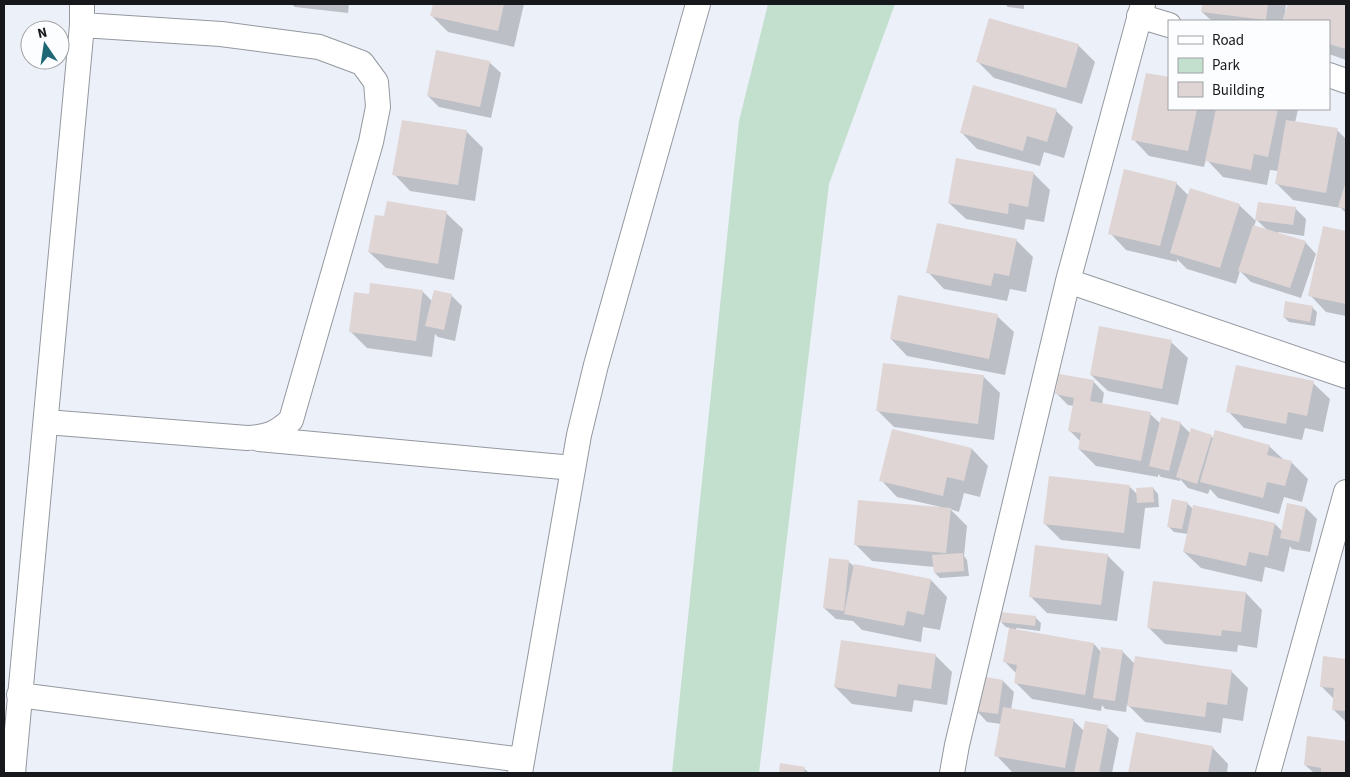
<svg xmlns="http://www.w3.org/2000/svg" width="1350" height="777" viewBox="0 0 1350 777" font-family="'Source Sans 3',sans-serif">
	<rect width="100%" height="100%" fill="#ecf0f8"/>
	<!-- green -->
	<path fill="#c3dfcd" d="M768,4H895L829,184L759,773H672L739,121Z"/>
	<!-- shadow -->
	<path fill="#0003" d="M291,4H349L348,13L295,7Z
		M434,4H524L514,47L448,32L431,15Z
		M1005,4H1024V9L1008,7Z
		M1203,4H1286L1285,13L1286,14L1289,4H1346V60L1329,54V21H1212L1202,12Z
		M1078,45L1095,62L1082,104L994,78L978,62Z
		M489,62L501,73L491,118L439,107L428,96Z
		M1169,109H1298L1295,123L1337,130L1346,139V213L1341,208L1293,200L1276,183L1278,171L1270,170L1267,185L1223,177L1206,159L1204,167L1149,156L1133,139Z
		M1056,111L1073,127L1064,158L1044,152L1040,166L977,149L961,132Z
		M467,132L483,148L475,201L410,191L394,174Z
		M1033,173L1050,190L1044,222L1026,219L1024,230L966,219L949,203Z
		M1176,183L1189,196L1239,205L1256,221L1254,226L1267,230L1257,220L1295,208L1306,219L1304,236L1278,232V234L1305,242L1316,254L1301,298L1251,282L1240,271L1236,284L1187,269L1177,259V262L1126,250L1110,233Z
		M446,213L463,229L454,280L386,268L369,252L385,218Z
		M1324,228L1346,232V316L1326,312L1310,295Z
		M1016,240L1033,257L1026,292L1010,289L1007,301L944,289L928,272Z
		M422,291L432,301L451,295L462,306L455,341L438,337L435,334L432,357L367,348L351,332L370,295Z
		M1312,307L1317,312L1315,326L1289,322L1284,317Z
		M997,316L1014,332L1005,375L907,356L891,339Z
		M1171,342L1188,358L1178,405L1108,391L1091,375Z
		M884,364L984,377L1000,393L994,440L894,427L878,411Z
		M1093,381L1104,393L1102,405L1150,414L1161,424L1180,423L1191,434L1269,446L1284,460L1291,462L1308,479L1302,502L1284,497L1279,514L1218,498L1210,489L1208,494L1188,488L1180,479V481L1161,477L1158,474V477L1096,466L1079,449L1081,442L1069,430L1074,406L1068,405L1057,394Z
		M1313,383L1330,399L1323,432L1305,428L1302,440L1244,428L1228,411Z
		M972,449L988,466L980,497L964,493L959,512L950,509L967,526L964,556L967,560L969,576L940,578L935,573L934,567L872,561L856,545L941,507L897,497L881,480Z
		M1129,486L1138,495L1153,488L1158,494L1159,507L1145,508L1140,549L1061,540L1044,523Z
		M1187,503L1193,509L1275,524L1282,531L1306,508L1317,519L1310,552L1292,549L1290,546L1284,572L1265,567L1262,582L1201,568L1184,552L1188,534L1174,532L1168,526Z
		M1107,555L1124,572L1117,621L1047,613L1030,596Z
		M830,559L849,562L855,567L931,580L947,597L940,630L923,627L921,642L862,630L853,621L836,619L824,608Z
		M1246,593L1262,610L1257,648L1238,645L1237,652L1165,644L1149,628Z
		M1035,617L1041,623L1040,631L1016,628V630L1094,644L1101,652L1122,651L1135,664L1136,657L1232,672L1248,688L1243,721L1223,718L1221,733L1145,722L1127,704L1126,712L1105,709L1102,705L1101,711L1032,699L1015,682L1017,674L1004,661L1010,628L1006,627L1001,622Z
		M935,655L952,672L947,705L914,700L912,712L852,704L835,687Z
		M1324,658L1346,660V722L1333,709L1334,699L1321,686Z
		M1003,681L1014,692L1011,710L1073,720L1084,731L1107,727L1119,738L1112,773L1012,772L996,755L1001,724L987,722L976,710Z
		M1137,734L1212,747L1228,764L1227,773H1129Z
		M1308,738L1346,742V773H1314L1305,765Z
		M781,765L804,768L809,773H780Z"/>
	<!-- building -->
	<path fill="#e0d5d5" d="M433,4H504L498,31L430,16Z
		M1202,4H1268L1266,20L1201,12Z
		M1288,4H1346V49L1329,44V21H1282Z
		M989,18L1079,44L1066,88L976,62Z
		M436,50L490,61L480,107L427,96Z
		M1146,73L1169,77V109H1197L1188,151L1131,140Z
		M973,85L1057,109L1047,142L1027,136L1023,151L960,133Z
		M1216,109H1278L1268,157L1254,154L1251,170L1205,161Z
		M402,120L467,130L458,185L392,175Z
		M1286,120L1338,128L1326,193L1275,184Z
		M956,158L1034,172L1028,207L1009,203L1008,214L948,203Z
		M1124,169L1177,182L1160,246L1108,234Z
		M1346,181V209L1338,207Z
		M1190,188L1240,204L1220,268L1170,253Z
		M387,201L447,211L438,264L368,252L375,215L384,216Z
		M1258,202L1296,207L1293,225L1255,220Z
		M937,223L1017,239L1009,276L994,273L991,286L926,273Z
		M1253,225L1306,241L1290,288L1238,271Z
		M1323,226L1346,231V304L1308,296Z
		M370,283L423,290L416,341L349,332L354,292L369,294Z
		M434,290L452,294L444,330L425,326Z
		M898,295L998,314L989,359L890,339Z
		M1285,301L1313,306L1310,322L1283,317Z
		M1099,326L1172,340L1162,389L1090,375Z
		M883,363L984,375L978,424L876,411Z
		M1236,365L1314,381L1307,416L1288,412L1286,424L1226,412Z
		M1059,374L1094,380L1090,401L1151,412L1141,461L1078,449L1081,433L1068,431L1074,398L1055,394Z
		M1161,417L1181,422L1169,471L1149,466Z
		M1191,428L1212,435L1197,484L1176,477Z
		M892,429L972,448L964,481L947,477L943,496L879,481Z
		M1215,430L1270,445L1267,455L1292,461L1285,486L1267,482L1263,498L1200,482Z
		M1049,476L1130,485L1124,533L1043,524Z
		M1153,487L1154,502L1137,503L1136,488Z
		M1172,499L1188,502L1182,529L1167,527Z
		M858,500L951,508L946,553L854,545Z
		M1287,503L1306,507L1299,542L1280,538Z
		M1193,505L1275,523L1268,556L1249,552L1246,566L1183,552Z
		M1035,545L1108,554L1101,605L1029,597Z
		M963,553L964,571L934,573L932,555Z
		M829,558L849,560L844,611L823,608Z
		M854,564L931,579L924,615L907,611L904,626L844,614Z
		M1153,581L1246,592L1241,632L1222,630L1221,636L1147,628Z
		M1001,612L1036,616L1035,626L1000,622Z
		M1009,628L1094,643L1085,695L1014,683L1017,665L1003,662Z
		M841,640L936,654L931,689L898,684L896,697L834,687Z
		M1101,647L1123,650L1115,701L1093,698Z
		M1135,656L1232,670L1227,705L1207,702L1205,717L1127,706Z
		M1323,656L1346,659V711L1332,710L1334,688L1320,687Z
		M980,676L1003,680L998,714L975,711Z
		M1003,707L1074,719L1065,768L994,756Z
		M1085,721L1108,725L1099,773H1074Z
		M1136,732L1213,746L1208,773H1128Z
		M1307,736L1346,741V773H1321V768L1304,765Z
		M780,763L805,767L804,773H779Z"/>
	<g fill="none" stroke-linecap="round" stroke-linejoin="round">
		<defs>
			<path id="minor" d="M1139,16L1169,25
				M1329,75L1346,81
				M1068,281L1346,376
				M46,422L247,438C267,437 276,434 291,420L371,142L378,107L376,82L362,63L319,47L221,34L82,25
				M259,439L573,468
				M19,695L522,760
				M13,773L82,25V4
				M520,773L579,435L596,365L698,4
				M952,773L957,745L1068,281L1143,4
				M1268,773L1346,492"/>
		</defs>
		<!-- minor casing -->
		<use href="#minor" stroke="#94989f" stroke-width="26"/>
		<!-- minor -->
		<use href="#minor" stroke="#fff" stroke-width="24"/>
	</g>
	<!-- border -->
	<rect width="1350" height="777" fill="none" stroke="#17181b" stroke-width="10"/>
	<!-- legend -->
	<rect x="1168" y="20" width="162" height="90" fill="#fcfdff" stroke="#a0a1a4"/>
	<rect x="1178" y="36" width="25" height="8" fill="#ffffff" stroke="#a0a1a4"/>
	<text x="1212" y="45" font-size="15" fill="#17181b">Road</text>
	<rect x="1178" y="58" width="25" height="15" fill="#c3dfcd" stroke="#a0a1a4"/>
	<text x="1212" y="70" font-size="15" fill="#17181b">Park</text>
	<rect x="1178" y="82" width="25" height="15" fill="#e0d5d5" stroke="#a0a1a4"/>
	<text x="1212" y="95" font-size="15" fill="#17181b">Building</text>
	<!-- north arrow -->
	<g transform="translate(45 45) rotate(347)"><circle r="24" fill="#fcfdff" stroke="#a0a1a4"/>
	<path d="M0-4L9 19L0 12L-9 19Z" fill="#1e6774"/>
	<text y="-8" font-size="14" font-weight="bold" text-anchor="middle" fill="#17181b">N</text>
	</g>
</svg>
